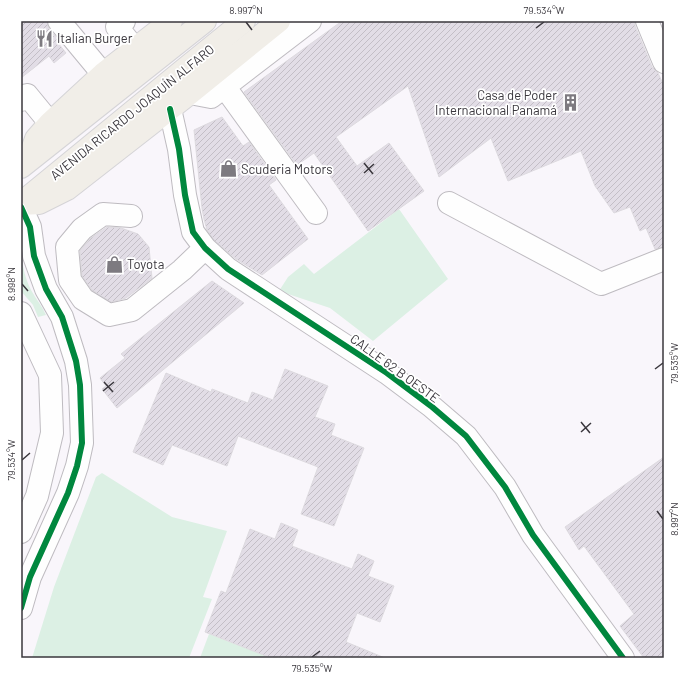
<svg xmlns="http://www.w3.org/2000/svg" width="685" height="679" viewBox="0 0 685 679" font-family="Barlow,sans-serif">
	<defs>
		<pattern id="building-hatch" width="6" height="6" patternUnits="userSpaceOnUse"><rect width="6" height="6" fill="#e2dde6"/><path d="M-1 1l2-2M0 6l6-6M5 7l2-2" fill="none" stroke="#c3bec6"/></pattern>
	</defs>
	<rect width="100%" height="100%" fill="#f9f6fb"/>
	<!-- grass -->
	<path fill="#dcf0e4" d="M399,209L448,279L373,341L330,308L279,291L288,277L304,264L314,274Z
		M21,251C22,264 25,278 31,290C36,299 42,306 46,315L38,317L33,305L21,291Z
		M102,473L172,517L227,531L203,597L212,599L189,658H32L54,587L96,477Z
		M209,634L271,658H200Z"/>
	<!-- building -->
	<path fill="url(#building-hatch)" stroke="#dddadf" d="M21,21H47L49,29L60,42L58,43L66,53L54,63L49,56L21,78Z
		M342,21H635V26L652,67L658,73L664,86V247L655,249L646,228L640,231L630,207L614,213L595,186L581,151L508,181L491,138L439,177L408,86L336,137L357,166L389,143L424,191L368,231L314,153L297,165L244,92Z
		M222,117L243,146L249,142L276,180L269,185L308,239L262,275L236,259L214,240L207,230L204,219L202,208L194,130Z
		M107,227L121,228L138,234L149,247L152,278L126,298L111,302L92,290L82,276L80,251L91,238Z
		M212,281L244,303L117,408L102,389L106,386L100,378L125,358L121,354Z
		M285,369L328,386L315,417L335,424L331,435L364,448L334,526L301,514L318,467L238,436L227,466L172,445L163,465L133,452L166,373L211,392L212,389L248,403L252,392L273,400Z
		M664,457V658H644L620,626L634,614L584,546L579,550L565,527Z
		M281,523L298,530L292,546L352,569L358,554L374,561L368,576L394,586L380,622L357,613L346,642L385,658H271L205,632L221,591L226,593L250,529L275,539Z"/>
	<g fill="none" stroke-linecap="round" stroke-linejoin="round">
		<defs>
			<path id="minor" d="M59,21L103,74
				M124,21L117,27L135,49
				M647,21L664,62
				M224,86L316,213
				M190,93L211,97L310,21
				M21,100L27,95L50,123
				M170,109L179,149L185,195L193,232L205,248L228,269L387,373L431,406L466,436L505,487L533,535L623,658
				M449,203L601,284L664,259
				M21,207L30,227L34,256L46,289L62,317L76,361L80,385L82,443L77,466L68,493L30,577L21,608
				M131,216L103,214L82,229L67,247L70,280L83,299L109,315L132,310L182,270L205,248
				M21,313L50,375L52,433L37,496L21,532"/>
			<path id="major" d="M31,153L36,139L50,123L103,74L171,21
				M21,167L205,21
				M25,200L186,68L244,21
				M21,204L39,203L67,189L190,93L279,21"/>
		</defs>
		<!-- minor casing -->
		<use href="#minor" stroke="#bebbc0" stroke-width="24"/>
		<!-- major casing -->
		<use href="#major" stroke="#d5d4d7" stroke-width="24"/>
		<!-- minor -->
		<use href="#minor" stroke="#fefefe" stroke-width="22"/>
		<!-- major -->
		<use href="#major" stroke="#f1eee8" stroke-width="22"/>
		<defs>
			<path id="cycleway" d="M170,109L179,149L185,195L193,232L205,248L228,269L387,373L431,406L466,436L505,487L533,535L623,658
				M21,207L30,227L34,256L46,289L62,317L76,361L80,385L82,443L77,466L68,493L30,577L21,608"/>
		</defs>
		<!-- cycleway casing -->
		<use href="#cycleway" stroke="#fff" stroke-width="8"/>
		<!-- cycleway -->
		<use href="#cycleway" stroke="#00873e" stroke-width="6"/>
	</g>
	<!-- ticks -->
	<path fill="none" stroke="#3a373d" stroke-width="1.5" d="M246,22L252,30M536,28L544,22M364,163L373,174M364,173L374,164M22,284L28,291M655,369L663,363M104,382L113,392M103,391L114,382M581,422L590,433M581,432L591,423M22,460L30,453M657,511L663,519M312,657L320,651"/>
	<!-- icons -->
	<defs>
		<symbol id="restaurant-bare" viewBox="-9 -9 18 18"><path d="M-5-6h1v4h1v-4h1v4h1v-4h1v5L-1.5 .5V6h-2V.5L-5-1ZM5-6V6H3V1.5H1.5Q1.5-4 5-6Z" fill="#7d7a80" stroke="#fff" stroke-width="2.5" paint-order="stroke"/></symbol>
		<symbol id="building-bare" viewBox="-9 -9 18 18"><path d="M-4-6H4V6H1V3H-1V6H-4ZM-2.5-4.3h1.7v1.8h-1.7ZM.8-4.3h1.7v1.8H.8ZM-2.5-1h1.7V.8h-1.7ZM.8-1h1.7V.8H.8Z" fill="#7d7a80" stroke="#fff" stroke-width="2.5" paint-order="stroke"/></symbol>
		<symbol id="shop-bare" viewBox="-9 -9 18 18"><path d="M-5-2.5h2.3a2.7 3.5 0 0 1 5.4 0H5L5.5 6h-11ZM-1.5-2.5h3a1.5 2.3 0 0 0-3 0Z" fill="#7d7a80" stroke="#fff" stroke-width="2.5" paint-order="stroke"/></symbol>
	</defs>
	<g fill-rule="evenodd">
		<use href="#restaurant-bare" x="32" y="26" width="25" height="25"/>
		<use href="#building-bare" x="558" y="90" width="25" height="25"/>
		<use href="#shop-bare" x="216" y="156" width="25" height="25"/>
		<use href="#shop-bare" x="102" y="252" width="25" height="25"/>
	</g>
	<g text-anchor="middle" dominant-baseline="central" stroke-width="3.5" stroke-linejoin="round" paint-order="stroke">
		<!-- poi labels -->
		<g font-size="13" fill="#3a373d" stroke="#fff" text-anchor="start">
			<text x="57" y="38">Italian Burger</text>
			<text x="557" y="95" text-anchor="end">Casa de Poder<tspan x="557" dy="15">Internacional Panamá</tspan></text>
			<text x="241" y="169">Scuderia Motors</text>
			<text x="127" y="264">Toyota</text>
		</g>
		<!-- street labels -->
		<g font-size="13" fill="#3a373d" stroke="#fff">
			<text transform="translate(132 112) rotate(-39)">AVENIDA RICARDO JOAQUÍN ALFARO</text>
			<text transform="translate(395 368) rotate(36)">CALLE 62 B OESTE</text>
		</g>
	</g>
	<!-- border -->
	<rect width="685" height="679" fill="none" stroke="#ffffff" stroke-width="44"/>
	<rect x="22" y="22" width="641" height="635" fill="none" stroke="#3a373d" stroke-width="1.5"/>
	<g font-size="10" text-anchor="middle" fill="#3a373d">
		<text x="246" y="14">8.997°N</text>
		<text x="544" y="14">79.534°W</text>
		<text transform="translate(11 284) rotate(-90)" y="4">8.998°N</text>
		<text transform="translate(674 363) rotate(-90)" y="4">79.535°W</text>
		<text transform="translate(11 460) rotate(-90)" y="4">79.534°W</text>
		<text transform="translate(674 519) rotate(-90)" y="4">8.997°N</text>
		<text x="312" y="672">79.535°W</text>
	</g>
</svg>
